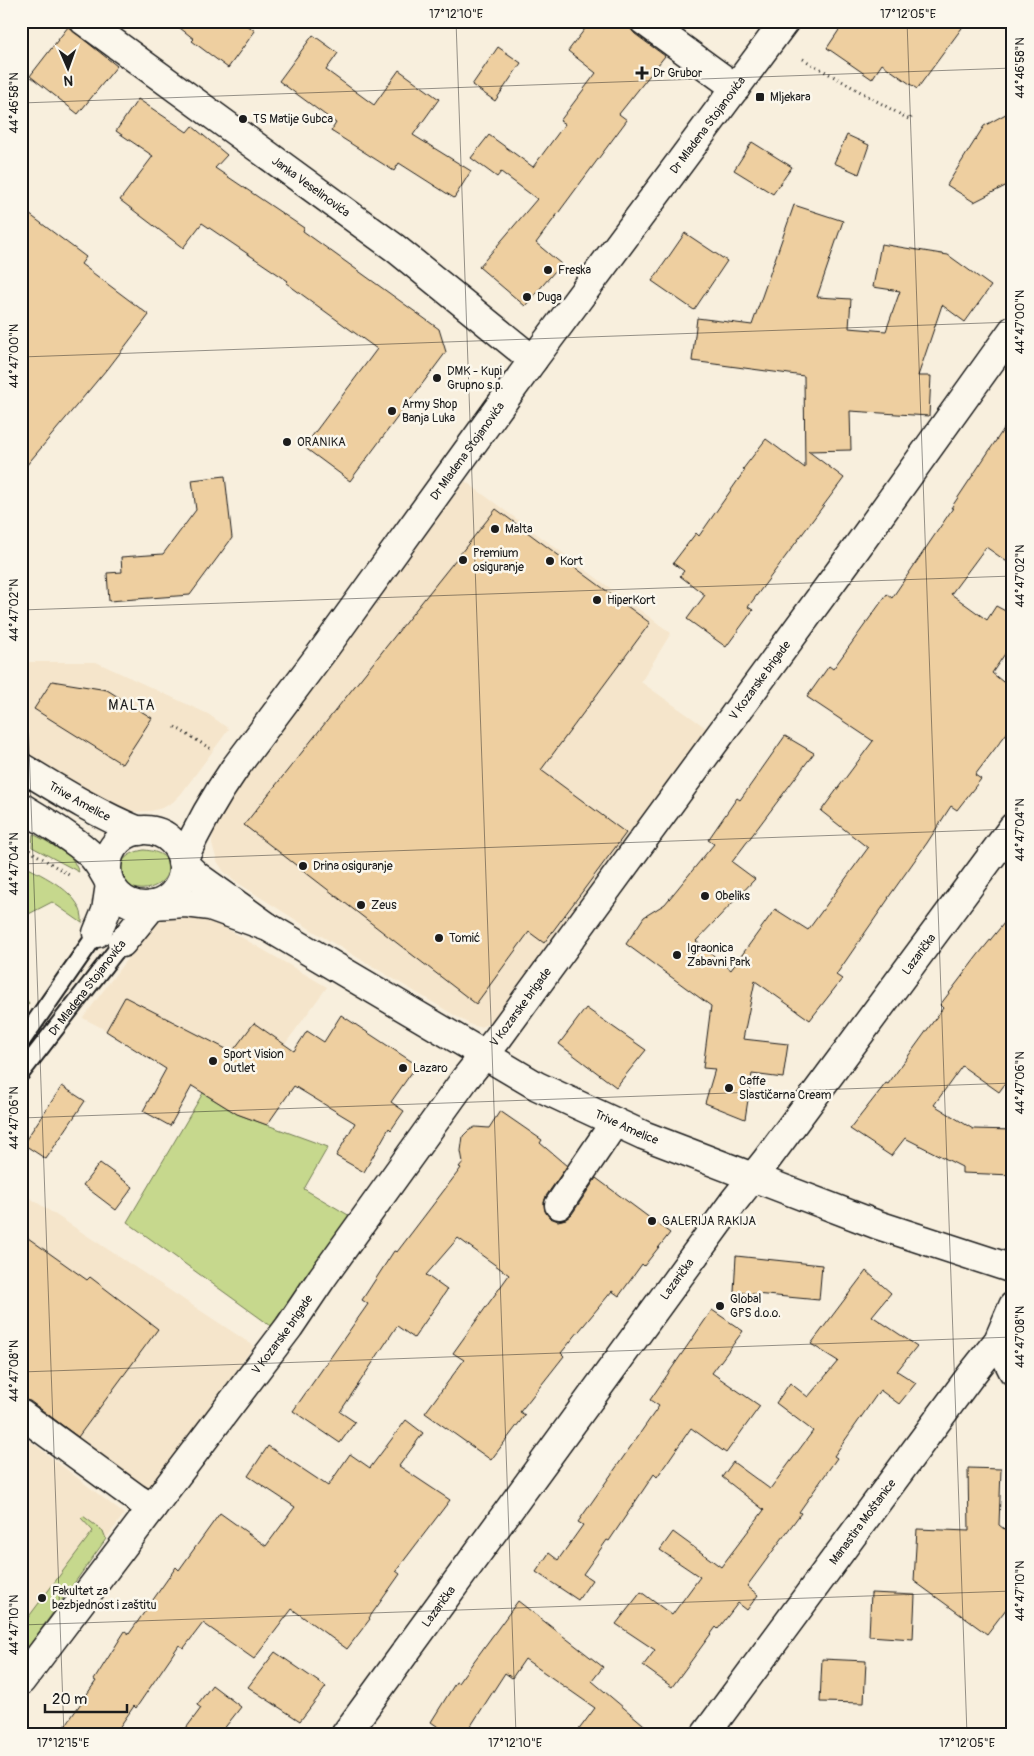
<svg xmlns="http://www.w3.org/2000/svg" width="1034" height="1756" viewBox="0 0 1034 1756" font-family="Pangolin,sans-serif">
	<rect width="100%" height="100%" fill="#f8efdd"/>
	<filter id="ink" filterUnits="userSpaceOnUse"><feTurbulence type="fractalNoise" baseFrequency=".02" numOctaves="2"/><feDisplacementMap in="SourceGraphic" scale="10" xChannelSelector="R" yChannelSelector="G"/><feConvolveMatrix kernelMatrix="1 2 1 2 8 2 1 2 1" color-interpolation-filters="sRGB"/></filter>
	<g filter="url(#ink)">
		<!-- built -->
		<path fill="#f5e5cb" d="M465,481L671,633L641,682L712,732L494,1022L480,1027L471,1025L318,934L238,883L224,872L217,861L212,844L213,828L218,812Z
			M21,662H96L208,714L229,729L181,794L173,802L162,808L151,811L128,812L96,801L21,748Z
			M171,913L210,919L327,987L266,1070L237,1114L102,1028L83,1018L153,924Z
			M21,1192L254,1346L146,1494L21,1403Z
			M21,1434L124,1514L21,1657Z"/>
		<!-- green -->
		<path fill="#c6d88d" stroke="#717a54" d="M33,834L48,842L72,858L79,872L32,847Z
			M144,850C197,854 154,911 120,880L118,869C123,857 131,852 144,850Z
			M21,864C43,876 85,894 82,923L52,902L21,918Z
			M21,993L29,1003L21,1016Z
			M203,1093L237,1114L328,1147L304,1189L350,1216L271,1326L127,1222Z
			M83,1516L103,1531L106,1539L21,1657V1627L93,1531L81,1518Z"/>
		<!-- building -->
		<path fill="#eecfa0" stroke="#1c1c1c" d="M171,21H242L255,31L228,68L192,41L194,39Z
			M591,21H629L630,28L635,34L665,56L619,114L627,120L536,243L561,264L525,306L479,267L537,199L501,172L497,177L471,158L489,135L533,167L565,124L560,121L596,73L568,51Z
			M671,21H688L682,29Z
			M845,21H967L917,89L882,64L872,79L827,48Z
			M68,27L117,66L78,114L30,76Z
			M313,35L338,53L326,70L374,105L399,70L439,99L413,135L471,171L454,198L399,163L394,171L331,131L336,123L279,81Z
			M498,47L521,63L495,101L472,85Z
			M138,99L187,132L192,126L227,155L215,168L304,228L303,231L439,329L446,352L350,481L304,447L377,349L286,283L288,281L202,223L183,248L120,200L153,156L116,131Z
			M1013,110V182L974,202L947,185L984,126Z
			M847,135L869,145L859,174L834,163Z
			M752,142L792,167L773,194L734,170Z
			M794,205L843,221L817,297L851,299L849,328L886,331L900,291L873,287L881,244L948,255L991,286L965,322L942,305L918,376H931L929,416L850,411L851,450L808,451L844,478L748,607L753,610L726,647L687,619L705,595L680,576L684,571L673,563L696,533L699,536L745,470L743,469L766,439L805,468L804,376L692,361L697,318L752,325Z
			M21,208L86,257L81,264L149,315L107,370H106L21,472Z
			M685,233L727,261L694,310L652,281Z
			M1013,415V566L986,547L951,594L987,620L996,606L1013,615V642L992,673L1013,690V725L975,775L981,779L957,810L951,806L927,843L888,898H889L836,975L842,979L810,1020L755,981L743,1039L788,1044L783,1078L752,1074L745,1119L705,1103L715,1069L703,1068L711,1006L626,944L644,917L665,904L714,844L708,840L737,798L740,800L785,736L814,753L732,862L755,879L696,941L731,970L775,909L808,930L868,848L821,811L873,741L807,697L829,666L833,669L887,594L892,598L953,508H951Z
			M225,476L232,538L190,595L109,601L107,573L122,572L121,557L163,554L196,510L192,480Z
			M496,509L650,623L541,770L626,833L544,943L529,932L476,1004L244,825Z
			M52,681L107,690L152,718L122,764L34,709Z
			M1013,912V1073L999,1092L962,1066L934,1105L973,1129L1013,1130V1175L962,1173V1167L905,1138L891,1156L850,1129L886,1083L888,1084L943,1008L940,1005L978,955Z
			M125,997L232,1052L254,1023L294,1051L307,1031L324,1042L341,1015L417,1065L391,1102L404,1111L391,1130L389,1128L364,1172L336,1156L355,1123L294,1086L267,1125L237,1114L192,1086L170,1126L143,1111L166,1069L106,1031Z
			M586,1008L646,1050L616,1087L559,1044Z
			M62,1086L85,1101L46,1159L23,1144Z
			M500,1111L542,1140L540,1143L567,1166L546,1196L544,1203L545,1211L550,1218L558,1221L566,1219L572,1214L596,1178L670,1233L644,1266L642,1264L619,1296L612,1291L561,1353L564,1356L520,1412L525,1415L491,1460L425,1413L464,1360L453,1353L509,1275L458,1238L426,1275L447,1290L414,1338L397,1326L340,1412L355,1422L340,1443L293,1411L368,1304L362,1300L394,1251L397,1252L461,1168L459,1167L463,1162L461,1151L463,1136L468,1131L475,1127L489,1128Z
			M100,1163L133,1187L116,1210L83,1185Z
			M21,1233L87,1280L90,1277L158,1329L78,1437L30,1401L21,1399Z
			M736,1256L822,1265L819,1300L734,1292Z
			M866,1271L891,1293L872,1316L917,1346L897,1371L916,1383L899,1404L880,1390L834,1456L837,1458L799,1512L801,1513L747,1586L758,1595L747,1610L738,1603L718,1629L716,1627L672,1687L643,1666L655,1650L616,1624L641,1592L672,1615L700,1577L660,1550L673,1532L721,1567L764,1510L722,1477L733,1462L770,1489L813,1431L776,1403L790,1383L808,1397L838,1361L811,1344Z
			M712,1310L743,1331L712,1373L760,1406L726,1453L691,1428L657,1477L654,1474L609,1541L607,1540L583,1574L592,1580L578,1600L536,1572L549,1553L558,1560L583,1525L578,1522L659,1406L650,1400Z
			M406,1420L423,1433L399,1466L450,1500L396,1571L400,1574L369,1618L370,1619L347,1649L292,1609L254,1659L203,1623L184,1648L179,1645L136,1708L134,1706L114,1735H59L96,1681L94,1680L125,1631L129,1634L176,1567L179,1570L220,1513L266,1546L295,1507L248,1476L268,1446L328,1486L350,1454L370,1468Z
			M968,1468L1001,1469L999,1525L1013,1536V1600L987,1634L914,1581L917,1529L969,1531Z
			M871,1593L915,1595L913,1639L869,1636Z
			M518,1601L603,1667L592,1681L656,1735H575L595,1708L525,1659L512,1678L505,1673L465,1735H450L431,1722L456,1682L458,1683Z
			M275,1652L326,1687L300,1721L248,1687Z
			M822,1659L866,1661L864,1703L820,1702Z
			M212,1685L241,1707L219,1735H181L201,1708L197,1705Z"/>
		<g fill="none" stroke-linecap="round" stroke-linejoin="round">
			<defs>
				<g id="service">
					<path d="M21,1042L97,933"/>
					<path id="s1" d="M21,1073L122,943"/>
				</g>
				<g id="minor">
					<path id="s2" d="M84,21L395,248L533,360"/>
					<path d="M644,21L736,88"/>
					<path d="M97,933L106,911L110,884"/>
					<path d="M122,943L153,905"/>
					<path d="M559,1205L615,1122"/>
					<path d="M998,1341L1013,1371"/>
					<path d="M21,1414L136,1498L152,1508"/>
					<path id="s3" d="M21,1681L289,1327L322,1278L465,1079L498,1038L853,553L1013,330"/>
					<path id="s4" d="M345,1735L734,1201L765,1162L1013,827"/>
					<path id="s5" d="M705,1735L971,1375L998,1341L1013,1306"/>
				</g>
				<g id="secondary">
					<path id="s6" d="M21,767C59,790 97,814 139,831"/>
					<path d="M21,807C42,820 77,840 93,857C100,865 105,874 110,884"/>
					<circle cx="145" cy="868" r="38"/>
					<path id="s7" d="M153,905L186,903L210,906L268,927L537,1086L643,1135L878,1225L1013,1269"/>
					<path id="s8" d="M268,927L197,876L182,862C197,829 214,798 235,768L325,648L533,360L785,21"/>
				</g>
			</defs>
			<!-- service casing -->
			<use href="#service" stroke="#1c1c1c" stroke-width="20"/>
			<!-- minor casing -->
			<use href="#minor" stroke="#1c1c1c" stroke-width="31"/>
			<!-- secondary casing -->
			<use href="#secondary" stroke="#1c1c1c" stroke-width="31"/>
			<!-- path -->
			<path stroke="#1c1c1c" stroke-width="3" stroke-dasharray="1 4" stroke-linecap="butt" d="M803,59L910,120L912,115
				M175,727L211,749
				M21,845L69,875
				M21,895L24,881L25,854"/>
			<!-- service -->
			<use href="#service" stroke="#fbf7ec" stroke-width="16"/>
			<!-- minor -->
			<use href="#minor" stroke="#fbf7ec" stroke-width="28"/>
			<!-- secondary -->
			<use href="#secondary" stroke="#fbf7ec" stroke-width="28"/>
		</g>
	</g>
	<!-- ticks -->
	<path fill="none" stroke="#1c1c1c" stroke-width="1" stroke-opacity="0.45" d="M456,21L516,1735M907,21L967,1735M21,103L1013,68M21,357L1013,322M21,519L64,1735M21,610L1013,576M21,864L1013,829M21,1118L1013,1083M21,1372L1013,1337M21,1625L1013,1591"/>
	<!-- markers -->
	<g fill="#1c1c1c" stroke="#fbf7ec" stroke-width="2">
		<path d="M639.5 65.5h5v5h5v5h-5v5h-5v-5h-5v-5h5z"/>
		<rect x="755" y="92" width="10" height="10" rx="2.5"/>
		<circle cx="243" cy="119" r="5"/>
		<circle cx="548" cy="270" r="5"/>
		<circle cx="527" cy="297" r="5"/>
		<circle cx="437" cy="378" r="5"/>
		<circle cx="392" cy="411" r="5"/>
		<circle cx="287" cy="442" r="5"/>
		<circle cx="495" cy="529" r="5"/>
		<circle cx="463" cy="560" r="5"/>
		<circle cx="550" cy="561" r="5"/>
		<circle cx="597" cy="600" r="5"/>
		<circle cx="303" cy="866" r="5"/>
		<circle cx="705" cy="896" r="5"/>
		<circle cx="361" cy="905" r="5"/>
		<circle cx="439" cy="938" r="5"/>
		<circle cx="677" cy="955" r="5"/>
		<circle cx="213" cy="1061" r="5"/>
		<circle cx="403" cy="1068" r="5"/>
		<circle cx="729" cy="1088" r="5"/>
		<circle cx="652" cy="1221" r="5"/>
		<circle cx="720" cy="1306" r="5"/>
		<circle cx="42" cy="1598" r="5"/>
	</g>
	<g text-anchor="middle" dominant-baseline="central" stroke-width="5" stroke-linejoin="round" paint-order="stroke">
		<!-- poi labels -->
		<g font-size="12" fill="#1c1c1c" stroke="#fbf7ec" text-anchor="start">
			<text x="653" y="73">Dr Grubor</text>
			<text x="770" y="97">Mljekara</text>
			<text x="253" y="119">TS Matije Gubca</text>
			<text x="558" y="270">Freska</text>
			<text x="537" y="297">Duga</text>
			<text x="447" y="371">DMK - Kupi<tspan x="447" dy="14">Grupno s.p.</tspan></text>
			<text x="402" y="404">Army Shop<tspan x="402" dy="14">Banja Luka</tspan></text>
			<text x="297" y="442">ORANIKA</text>
			<text x="505" y="529">Malta</text>
			<text x="473" y="553">Premium<tspan x="473" dy="14">osiguranje</tspan></text>
			<text x="560" y="561">Kort</text>
			<text x="607" y="600">HiperKort</text>
			<text x="313" y="866">Drina osiguranje</text>
			<text x="715" y="896">Obeliks</text>
			<text x="371" y="905">Zeus</text>
			<text x="449" y="938">Tomić</text>
			<text x="687" y="948">Igraonica<tspan x="687" dy="14">Zabavni Park</tspan></text>
			<text x="223" y="1054">Sport Vision<tspan x="223" dy="14">Outlet</tspan></text>
			<text x="413" y="1068">Lazaro</text>
			<text x="739" y="1081">Caffe<tspan x="739" dy="14">Slastičarna Cream</tspan></text>
			<text x="662" y="1221">GALERIJA RAKIJA</text>
			<text x="730" y="1299">Global<tspan x="730" dy="14">GPS d.o.o.</tspan></text>
			<text x="52" y="1591">Fakultet za<tspan x="52" dy="14">bezbjednost i zaštitu</tspan></text>
		</g>
		<!-- street labels -->
		<g font-size="12" fill="#1c1c1c" stroke="#fbf7ec">
			<text stroke="none"><textPath href="#s8" startOffset="1014">Dr Mladena Stojanovića</textPath></text>
			<text stroke="none"><textPath href="#s2" startOffset="281">Janka Veselinovića</textPath></text>
			<text stroke="none"><textPath href="#s8" startOffset="609">Dr Mladena Stojanovića</textPath></text>
			<text stroke="none"><textPath href="#s3" startOffset="1244">V Kozarske brigade</textPath></text>
			<text stroke="none"><textPath href="#s6" startOffset="68">Trive Amelice</textPath></text>
			<text stroke="none"><textPath href="#s4" startOffset="969">Lazarička</textPath></text>
			<text stroke="none"><textPath href="#s1" startOffset="108">Dr Mladena Stojanovića</textPath></text>
			<text stroke="none"><textPath href="#s3" startOffset="839">V Kozarske brigade</textPath></text>
			<text stroke="none"><textPath href="#s7" startOffset="530">Trive Amelice</textPath></text>
			<text stroke="none"><textPath href="#s4" startOffset="564">Lazarička</textPath></text>
			<text stroke="none"><textPath href="#s3" startOffset="434">V Kozarske brigade</textPath></text>
			<text stroke="none"><textPath href="#s5" startOffset="265">Manastira Moštanice</textPath></text>
			<text stroke="none"><textPath href="#s4" startOffset="159">Lazarička</textPath></text>
		</g>
		<!-- neighbourhood labels -->
		<g font-size="14" letter-spacing="1" fill="#1c1c1c" stroke="#fbf7ec">
			<text x="132" y="705">MALTA</text>
		</g>
	</g>
	<!-- margin -->
	<rect width="1034" height="1756" fill="none" stroke="#fbf7ec" stroke-width="55"/>
	<!-- north arrow -->
	<g transform="translate(68 68) rotate(178)" stroke="#fbf7ec" stroke-width="4" paint-order="stroke">
	<path d="M0-4L9 19L0 12L-9 19Z" fill="#1c1c1c"/>
	<text y="-8" font-size="14" font-weight="bold" text-anchor="middle" fill="#1c1c1c">N</text>
	</g>
	<!-- scale -->
	<path d="M45 1704v8h82v-8" fill="none" stroke="#1c1c1c" stroke-width="2.5"/>
	<text x="52" y="1704" font-size="15" fill="#1c1c1c" stroke="#fbf7ec" stroke-width="4" paint-order="stroke">20 m</text>
	<rect x="28" y="28" width="978" height="1700" fill="none" stroke="#1c1c1c" stroke-width="2"/>
	<g font-size="12" text-anchor="middle" fill="#1c1c1c">
		<text x="456" y="18">17°12'10"E</text>
		<text x="908" y="18">17°12'05"E</text>
		<text transform="translate(1020 68) rotate(-90)" y="4">44°46'58"N</text>
		<text transform="translate(14 103) rotate(-90)" y="4">44°46'58"N</text>
		<text transform="translate(1020 322) rotate(-90)" y="4">44°47'00"N</text>
		<text transform="translate(14 356) rotate(-90)" y="4">44°47'00"N</text>
		<text transform="translate(1020 576) rotate(-90)" y="4">44°47'02"N</text>
		<text transform="translate(14 610) rotate(-90)" y="4">44°47'02"N</text>
		<text transform="translate(1020 830) rotate(-90)" y="4">44°47'04"N</text>
		<text transform="translate(14 864) rotate(-90)" y="4">44°47'04"N</text>
		<text transform="translate(1020 1083) rotate(-90)" y="4">44°47'06"N</text>
		<text transform="translate(14 1118) rotate(-90)" y="4">44°47'06"N</text>
		<text transform="translate(1020 1337) rotate(-90)" y="4">44°47'08"N</text>
		<text transform="translate(14 1371) rotate(-90)" y="4">44°47'08"N</text>
		<text transform="translate(1020 1591) rotate(-90)" y="4">44°47'10"N</text>
		<text transform="translate(14 1625) rotate(-90)" y="4">44°47'10"N</text>
		<text x="63" y="1747">17°12'15"E</text>
		<text x="515" y="1747">17°12'10"E</text>
		<text x="967" y="1747">17°12'05"E</text>
	</g>
</svg>
